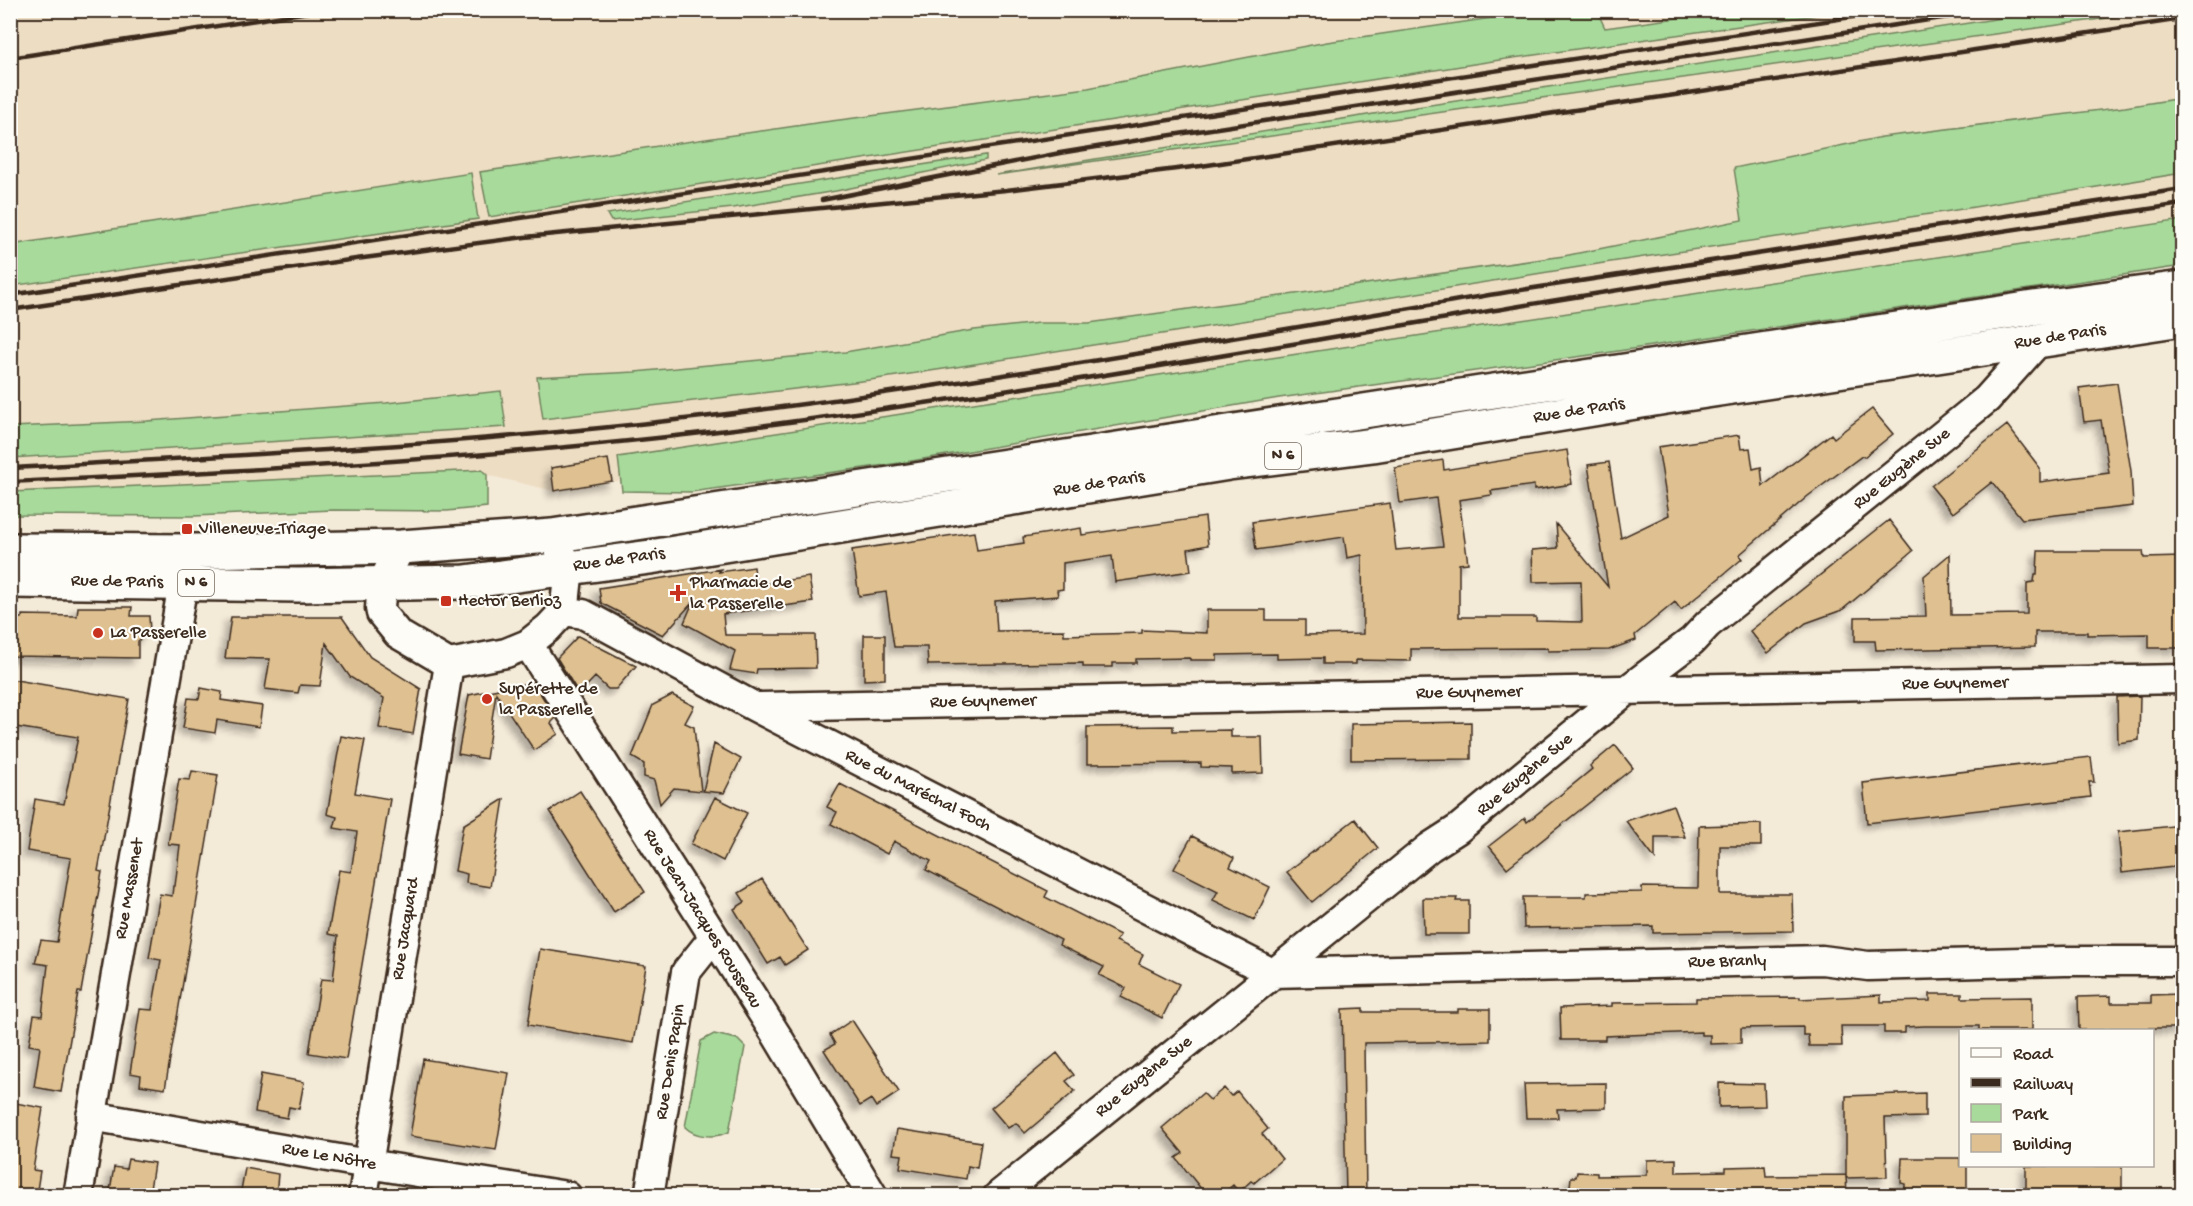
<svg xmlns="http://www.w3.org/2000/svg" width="2193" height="1206" viewBox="0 0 2193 1206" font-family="'Gochi Hand',sans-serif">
	<defs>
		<filter id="shadow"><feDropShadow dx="-5.5" dy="5.5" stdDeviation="3" flood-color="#0004"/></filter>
	</defs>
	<rect width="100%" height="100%" fill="#f4ead8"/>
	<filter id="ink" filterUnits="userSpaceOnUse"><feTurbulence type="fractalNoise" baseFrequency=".0167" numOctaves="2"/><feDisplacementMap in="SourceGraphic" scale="12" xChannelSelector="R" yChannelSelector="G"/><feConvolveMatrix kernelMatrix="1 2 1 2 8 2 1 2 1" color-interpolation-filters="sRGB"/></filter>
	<g filter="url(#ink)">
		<!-- built -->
		<path fill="#edddc3" d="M10,11H2182V231L554,491L487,475L11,498Z"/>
		<!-- green -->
		<path fill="#a7da9b" stroke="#71825c" stroke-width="1.5" d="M1546,10L1597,11L1605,28L1684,17L1685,11H1846L1506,59L489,217L480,172L816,123L1088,88L1327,42Z
			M2048,11H2157L996,175L1417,107Z
			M2182,98V173L1950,211L1604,263L950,368L870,380L543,419L537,377L635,372L845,352L974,330L1039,323H1089L1564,256L1742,220L1734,168L1882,137L2125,107Z
			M986,155V160L836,191L733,208L611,221L607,214Z
			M471,173L478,219L11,286V245Z
			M2182,220V266L1605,353L1279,398L900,463L691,492L622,491L618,457Z
			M501,391L506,427L11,458V427L147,421L386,403Z
			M482,470L487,475V507L447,511L333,510L194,516L11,515V492Z
			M714,1034L737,1039L745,1047L729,1132C716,1138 696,1138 685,1127L701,1041Z"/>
		<!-- building -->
		<path fill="#dec091" stroke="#3b2a1e" stroke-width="1.5" filter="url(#shadow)" d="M2117,383L2131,471L2133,506L2022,519L1992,482L1953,513L1931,486L2007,425L2040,468V482L2109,473L2101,420L2084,422L2079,388Z
			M1872,409L1893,434L1864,457L1862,456L1808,496L1739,555L1742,559L1681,610L1675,602L1635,635L1636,640L1609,650L1548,651V648L1411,649V661L1356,660V664H1323V658L1277,659V654L1217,655V660H1190V658L1136,659V663H1113V667H1083V663L928,665L927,647H894L886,592L859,596L852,550L974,532L977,550L1024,543L1023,537L1081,528L1082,535L1205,517L1208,545L1188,549L1191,571L1115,582L1112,556L1063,563V589L1057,590L1058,596L995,601L997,631L1064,630V635L1142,633V630L1207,633V610H1266V620H1305V635L1363,634L1362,555L1347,558L1344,537L1256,550L1252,522L1390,503L1396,550L1443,546L1436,498L1400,503L1395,468L1443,460L1444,470L1567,450L1572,484L1534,490V485L1491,491L1492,495L1459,500L1468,563L1459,564V617H1536V621L1582,622L1581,581L1533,582L1532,550L1558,548L1556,524L1608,587L1588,465L1609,462L1621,538L1669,515L1658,447L1739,435L1741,449L1750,448L1753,469L1761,467L1763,486L1831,434L1834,438Z
			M608,459L612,481L554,491L551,468Z
			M1889,520L1913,551L1842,610L1806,623L1768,653L1750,631Z
			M2038,551H2143L2144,558L2182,557V648H2149V634L2087,635V632H2035V647L1876,650L1875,641H1855V617L1926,616L1924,576L1950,554L1951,615L2027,614V583L2034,582L2035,574H2037Z
			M754,567L756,585L809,577L813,602L723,614L725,635H815L816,668L757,669L756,674L730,670L735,651L684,623L693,602L663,635L601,603L599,588L721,569L719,572Z
			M78,607H132L131,616H149L150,631L138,641V658L13,656V618H22V615L77,616Z
			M231,617H342L370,657L421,689L413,734L379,728L384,698L350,677L326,643L320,686L300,685L298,693L265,689L270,659L225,658Z
			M864,635H885V679L864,680Z
			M578,636L599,647L636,666L616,689H608L595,677L579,694L557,658Z
			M10,679L129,699L98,871L102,872L97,901L81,992H78L61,1092L34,1087L40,1047L29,1045L34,1015L42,1016L48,965L35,963L41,940L57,942L71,858L27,851L35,799L64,804L78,737L10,726Z
			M533,682L556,718L551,723L558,734L534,750L496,693L486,759L458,754L469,695Z
			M201,688L222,692L221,700L262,706L259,727L217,720L215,733L183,728L188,698L199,699Z
			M672,695L694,706L685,723L694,727L701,791L674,788L660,804L654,780L644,777V764L632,757L653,705Z
			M2140,696L2139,740L2118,743L2117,697Z
			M1471,722V759L1351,760V724Z
			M1173,726V731L1231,730V737H1262L1263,773L1232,774V768L1201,767V763L1087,764V727Z
			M341,736L365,740L355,793L390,799L346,1059L309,1053L321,979L333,980L338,936L328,934L339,870L351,872L357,832L334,828L337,817L327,814Z
			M714,744L741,759L724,793L703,791Z
			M1615,745L1633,768L1507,868L1489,846L1525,818L1527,822L1592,769L1590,766Z
			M2091,757L2094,782H2089L2091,797L1867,823L1863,783Z
			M192,771L218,775L165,1089L140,1085L141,1075L130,1073L140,1009L152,1010L161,960L149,958L160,894L172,896L173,886H175L180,845L168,844L179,779L190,780Z
			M840,784L1048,891L1045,897L1120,935L1116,941L1143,954L1139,964L1179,984L1162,1018L1121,997L1126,988L1099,975L1104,967L1059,945L1061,940L926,870L931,861L894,841L887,854L831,824L837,812L827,807Z
			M580,791L645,892L614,912L550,811Z
			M715,797L747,813L723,861L691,844Z
			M504,799L490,887L466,883L467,874L455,871L463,825Z
			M1673,805L1685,837H1655V859L1626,821Z
			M1355,819L1378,848L1312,902L1287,872Z
			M1761,824V846H1720V894H1792L1793,931L1653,933V926L1524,928L1523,897H1586V893L1642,892V887L1698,888L1699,826Z
			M2182,825V866L2122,873L2118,832Z
			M1192,836L1234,858L1230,867L1270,887L1254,920L1213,900L1218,891L1174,869Z
			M762,879L808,950L785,965L780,957L768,964L734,909L745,902L739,893Z
			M1423,898H1457L1456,901H1469V934H1424Z
			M540,949L646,966L633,1043L528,1025Z
			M1930,994H1962V998L2032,997V1030H1979V1026H1924L1905,1027V1033H1884V1026H1841L1842,1046H1809L1808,1035H1803V1027L1741,1028V1043L1710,1044V1035H1701V1032L1605,1036V1040H1561L1560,1008L1612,1006V1003L1696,1002V998L1800,997V999L1881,995V1002L1930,1001Z
			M2180,994V1028H2111V1030H2079L2078,997L2111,996V1003H2151V995Z
			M1363,1008V1012H1458V1009H1490V1041L1364,1043L1366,1196H1346L1342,1009Z
			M852,1020L899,1092L876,1107L871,1099L860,1106L824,1050L835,1044L830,1035Z
			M1057,1053L1074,1075L1066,1081L1075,1091L1025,1133L1016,1123L1008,1128L991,1108Z
			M423,1059L509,1073L496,1150L410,1136Z
			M261,1074L304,1082L299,1109L289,1107L287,1118L255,1112Z
			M1606,1083V1108L1557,1109L1558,1118H1526L1524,1084Z
			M1719,1083L1764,1084L1765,1106L1719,1107Z
			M1224,1088L1231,1096L1237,1091L1268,1129L1262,1134L1282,1159L1254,1183L1251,1181L1239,1192L1233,1185L1220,1196H1207L1176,1158L1183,1153L1162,1128L1203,1093L1210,1100Z
			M1925,1093V1117L1885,1118L1887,1177L1846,1178V1096Z
			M10,1102L43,1108L33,1170L40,1171L36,1196H10Z
			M897,1129L981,1142L977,1168L968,1166L966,1179L900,1168L902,1155L893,1154Z
			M1902,1158H1960V1166H1967V1194L1905,1196V1184L1901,1183Z
			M128,1159L154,1163L149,1196H109L114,1167L126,1169Z
			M1676,1159V1172L1726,1171V1167L1765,1166L1766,1176L1846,1175L1847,1196H1569L1571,1177H1576L1577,1172L1597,1173V1176L1647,1175V1160Z
			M2026,1166H2122V1192H2107V1195L2094,1196H2026Z
			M245,1168L278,1174L276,1196H240Z"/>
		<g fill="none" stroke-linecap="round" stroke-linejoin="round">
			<defs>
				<path id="street" d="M401,547L382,583L380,608L381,613L398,634L449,664L506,653L528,644L548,628L564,611L565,604L569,567L559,549
					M564,611L583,614L755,707L1272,973L1822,960L1868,966L2065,961H2182
					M528,644L777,1036L873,1196
					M760,707L2182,679
					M91,1116L368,1164L567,1196
					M78,1196L183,583
					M363,1196L449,664
					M649,1196L686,972L714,937
					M998,1196L1430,847L1458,829L1627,690L1692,641L1708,624L1949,430L1987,399L2039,341"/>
				<path id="primary" d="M10,550L197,551L401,547L552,536L2033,308L2182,288
					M10,581L298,585L465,582L650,557L1229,463L1373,445L1666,397L2182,319"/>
			</defs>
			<!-- street casing -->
			<use href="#street" stroke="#3b2a1e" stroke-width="33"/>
			<!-- primary casing -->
			<use href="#primary" stroke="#3b2a1e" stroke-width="38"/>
			<!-- street -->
			<use href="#street" stroke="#fdfcf7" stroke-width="28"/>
			<!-- primary -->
			<use href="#primary" stroke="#fdfcf7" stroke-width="33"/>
			<!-- rail -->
			<path stroke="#3b2a1e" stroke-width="4.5" d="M10,58L322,10
				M822,200L1060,153L1152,138L1995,10
				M10,295L1898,10
				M10,310L356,259L525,237L1006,190L1201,166L2182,19
				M10,468C252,455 494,443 735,413C994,381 1250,334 1508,292C1732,256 1957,223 2182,189
				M10,482C253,470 494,459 735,429C994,397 1250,350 1508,308C1732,271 1957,238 2182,204"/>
		</g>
	</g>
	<!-- markers -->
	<g fill="#c8321e" stroke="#fdfcf7" stroke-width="2">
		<rect x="181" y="523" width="12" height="12" rx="3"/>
		<path d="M675 584h6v6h6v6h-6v6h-6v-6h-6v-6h6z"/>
		<rect x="440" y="595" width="12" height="12" rx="3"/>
		<circle cx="98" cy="633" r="6"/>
		<circle cx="487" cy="699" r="6"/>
	</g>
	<g text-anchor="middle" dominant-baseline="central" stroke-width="4.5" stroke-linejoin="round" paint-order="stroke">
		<!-- shield labels -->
		<g fill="#fdfcf7" stroke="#75695f" stroke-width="1.5">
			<rect x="1265" y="443" width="36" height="26" rx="4.5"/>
			<rect x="178" y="570" width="36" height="26" rx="4.5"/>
		</g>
		<g font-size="16" font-weight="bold" fill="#3b2a1e">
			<text x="1283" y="456">N 6</text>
			<text x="196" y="583">N 6</text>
		</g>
		<!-- street labels -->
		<g font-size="18" fill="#3b2a1e" stroke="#fdfcf7">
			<text transform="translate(2060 337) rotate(-9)">Rue de Paris</text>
			<text transform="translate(1579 411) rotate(-9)">Rue de Paris</text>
			<text transform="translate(1902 469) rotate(-39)">Rue Eugène Sue</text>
			<text transform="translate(1099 484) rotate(-9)">Rue de Paris</text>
			<text transform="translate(619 560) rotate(-8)">Rue de Paris</text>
			<text transform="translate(117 582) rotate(1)">Rue de Paris</text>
			<text transform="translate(1955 684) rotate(-1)">Rue Guynemer</text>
			<text transform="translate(1469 693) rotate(-1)">Rue Guynemer</text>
			<text transform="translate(983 702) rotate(-1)">Rue Guynemer</text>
			<text transform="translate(1525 775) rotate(-40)">Rue Eugène Sue</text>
			<text transform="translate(918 791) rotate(27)">Rue du Maréchal Foch</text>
			<text transform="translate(130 889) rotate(-80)">Rue Massenet</text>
			<text transform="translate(702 919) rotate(58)">Rue Jean-Jacques Rousseau</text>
			<text transform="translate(406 929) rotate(-81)">Rue Jacquard</text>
			<text transform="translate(1727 962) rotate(-1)">Rue Branly</text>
			<text transform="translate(671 1062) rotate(-81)">Rue Denis Papin</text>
			<text transform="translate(1144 1077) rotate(-39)">Rue Eugène Sue</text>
			<text transform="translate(329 1157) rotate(10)">Rue Le Nôtre</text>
		</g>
		<!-- poi labels -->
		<g font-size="18" fill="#3b2a1e" stroke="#fdfcf7" text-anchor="start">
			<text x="199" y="529">Villeneuve-Triage</text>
			<text x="690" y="583">Pharmacie de<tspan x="690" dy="21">la Passerelle</tspan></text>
			<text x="458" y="601">Hector Berlioz</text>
			<text x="110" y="633">La Passerelle</text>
			<text x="499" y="689">Supérette de<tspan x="499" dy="21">la Passerelle</tspan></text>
		</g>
	</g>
	<!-- margin -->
	<rect width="2193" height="1206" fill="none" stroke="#fdfcf7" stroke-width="36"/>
	<rect x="18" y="18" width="2157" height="1170" fill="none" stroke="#3b2a1e" stroke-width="2" filter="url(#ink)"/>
	<!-- legend -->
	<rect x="1959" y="1029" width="195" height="138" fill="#fdfcf7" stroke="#afa8a0" stroke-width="1.5"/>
	<rect x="1971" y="1048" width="30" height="9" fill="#fdfcf7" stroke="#afa8a0" stroke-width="1.5"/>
	<text x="2013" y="1059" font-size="18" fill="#3b2a1e">Road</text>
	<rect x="1971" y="1078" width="30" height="9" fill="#3b2a1e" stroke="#afa8a0" stroke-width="1.5"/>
	<text x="2013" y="1089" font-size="18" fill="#3b2a1e">Railway</text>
	<rect x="1971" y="1104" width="30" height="18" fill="#a7da9b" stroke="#afa8a0" stroke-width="1.5"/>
	<text x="2013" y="1119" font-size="18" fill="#3b2a1e">Park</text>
	<rect x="1971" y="1134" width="30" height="18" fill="#dec091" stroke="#afa8a0" stroke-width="1.5"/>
	<text x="2013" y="1149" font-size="18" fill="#3b2a1e">Building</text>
</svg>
